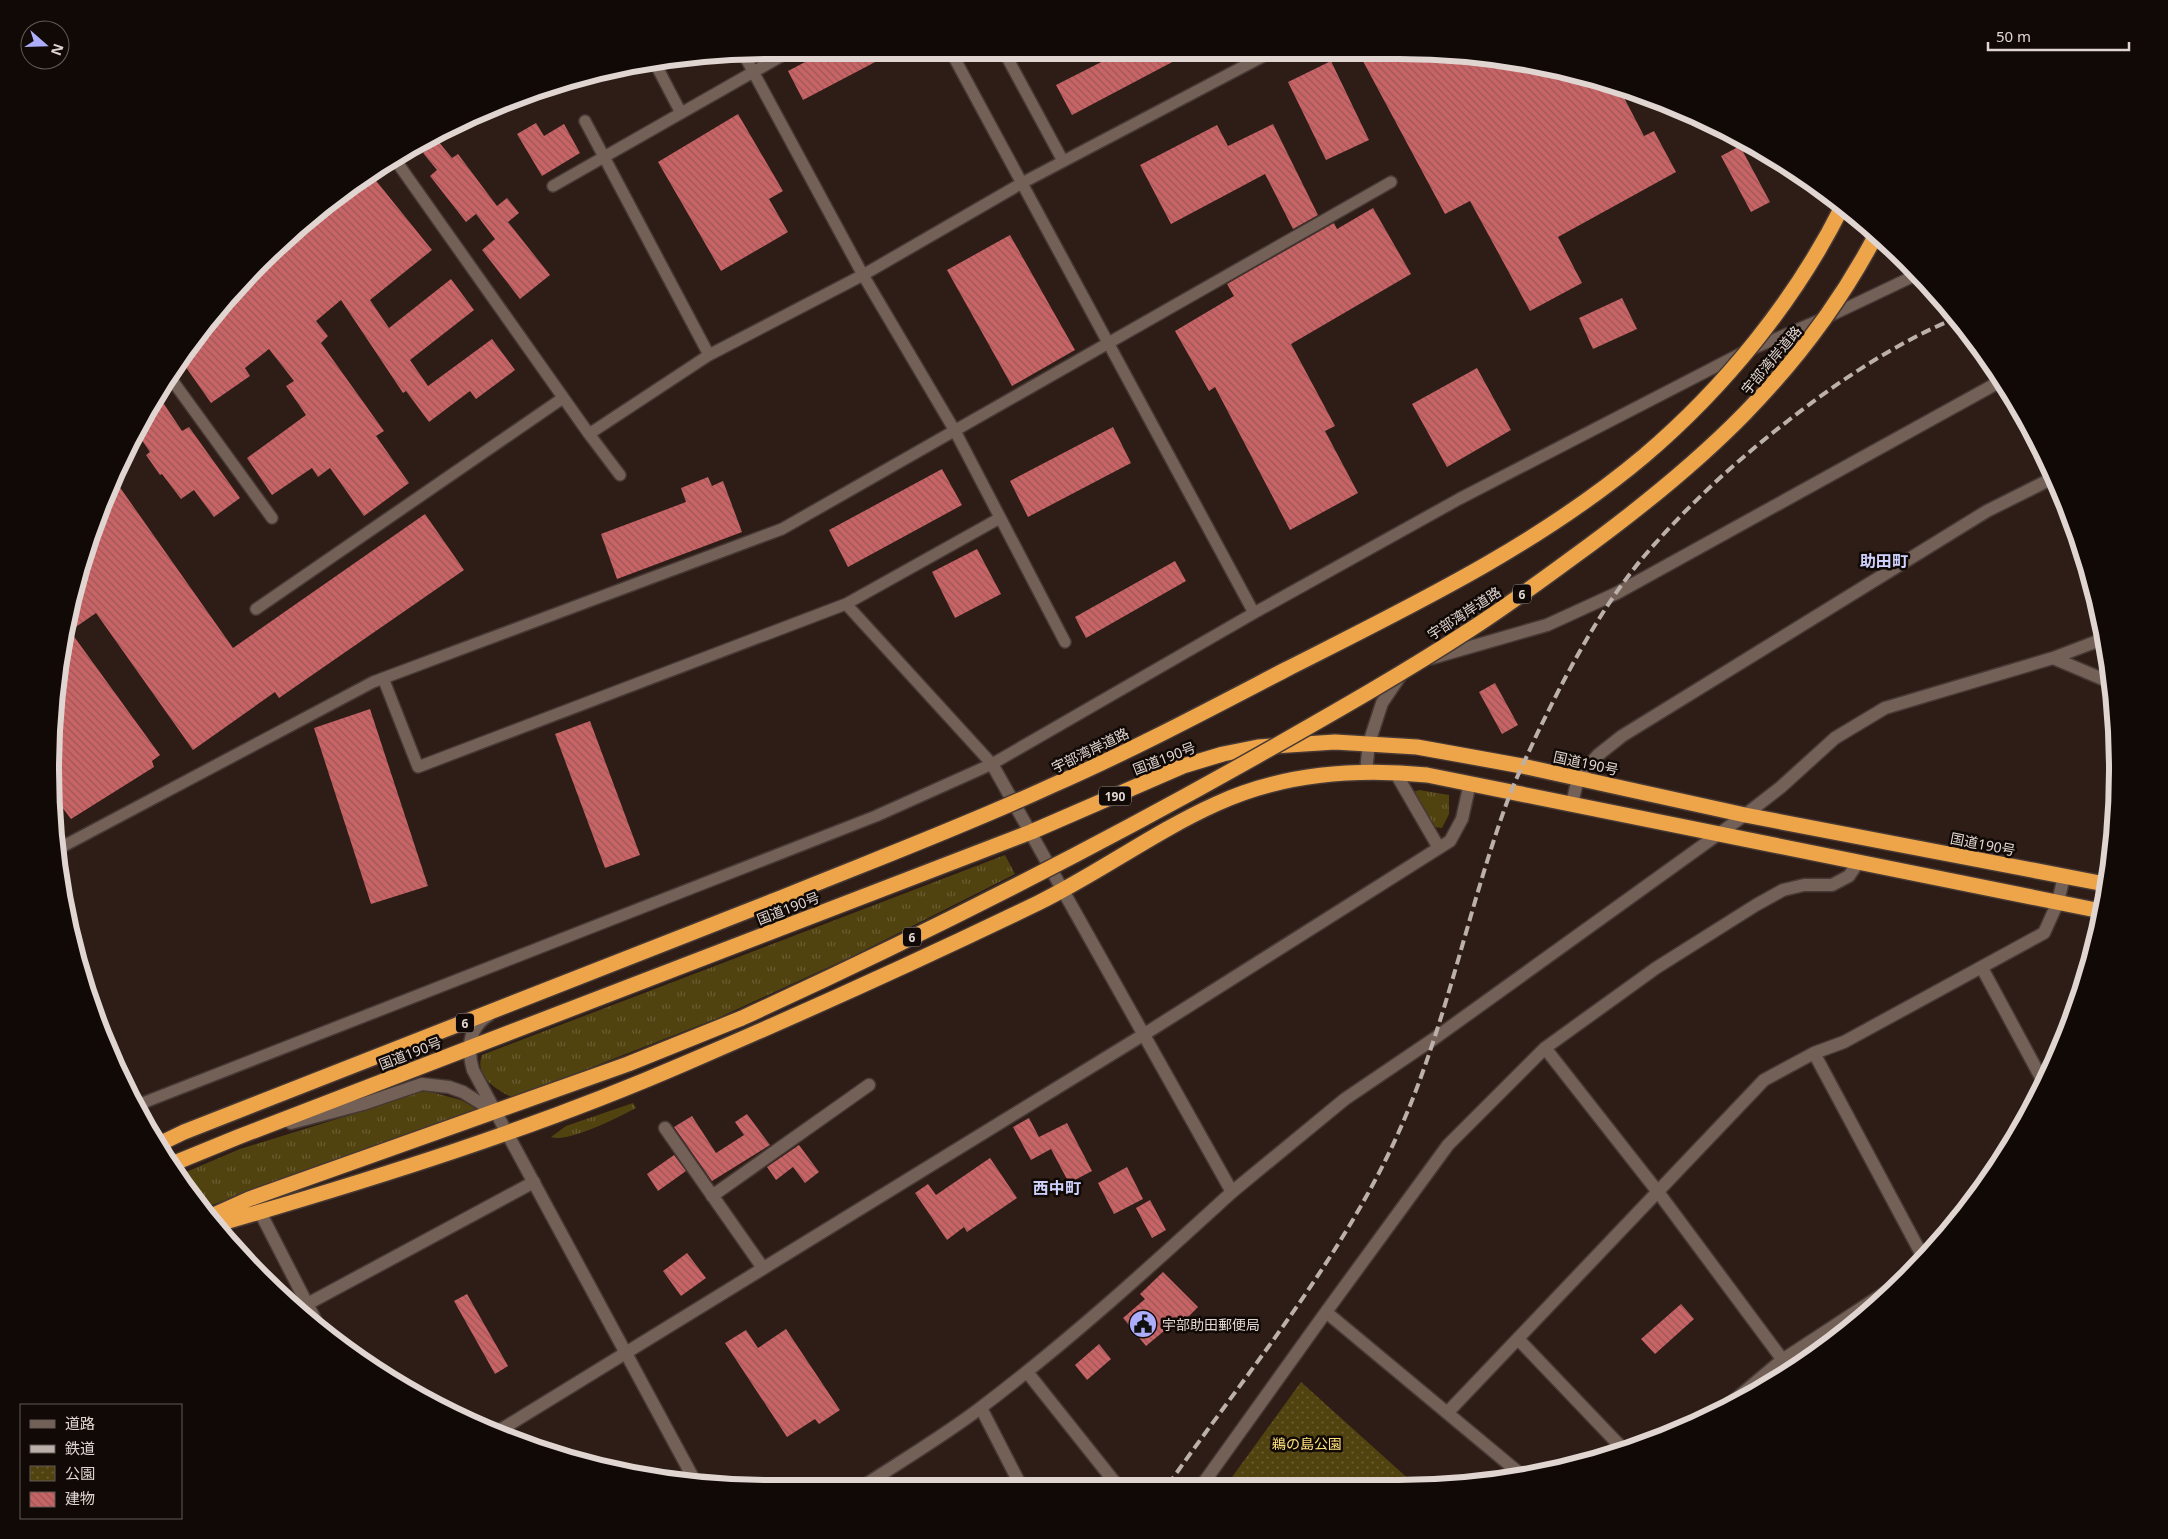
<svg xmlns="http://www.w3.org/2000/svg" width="2168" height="1539" viewBox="0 0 2168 1539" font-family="'Noto Sans','Noto Sans JP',sans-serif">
	<defs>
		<pattern id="grass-tufts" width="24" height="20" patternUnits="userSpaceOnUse" patternTransform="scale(1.25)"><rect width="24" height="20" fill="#514310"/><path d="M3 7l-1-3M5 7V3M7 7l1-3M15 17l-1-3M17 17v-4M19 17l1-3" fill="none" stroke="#6a5d32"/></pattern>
		<pattern id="park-dots" width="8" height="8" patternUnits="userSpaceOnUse" patternTransform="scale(1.25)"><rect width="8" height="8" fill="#514310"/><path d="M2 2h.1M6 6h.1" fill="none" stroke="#6a5d32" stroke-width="1.8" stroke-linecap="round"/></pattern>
		<pattern id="building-back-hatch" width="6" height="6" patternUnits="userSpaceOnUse" patternTransform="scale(1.25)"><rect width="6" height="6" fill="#c96466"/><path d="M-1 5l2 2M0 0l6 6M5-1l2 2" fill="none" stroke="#9a5758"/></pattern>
	</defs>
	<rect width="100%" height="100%" fill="#2d1d16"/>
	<!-- grass -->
	<path fill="url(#grass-tufts)" d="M1419,790L1449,795V814L1442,828L1434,827L1413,792Z
		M1005,855L1015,874L855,955L718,1018L513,1098C496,1089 474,1077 482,1055Z
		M427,1091L461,1100L480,1111L203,1208L179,1175L240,1149L356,1113L410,1093Z
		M633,1103L636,1108C619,1117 569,1143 551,1137L566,1126Z"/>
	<!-- park -->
	<path fill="url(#park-dots)" d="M1301,1382L1413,1483L1227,1484Z"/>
	<!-- building -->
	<path fill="url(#building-back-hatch)" d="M828,50H898L803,100L788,71Z
		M1125,50H1195L1072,115L1056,85Z
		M1357,50H1399L1539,64L1619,88L1644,136L1654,131L1676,172L1558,237L1582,283L1530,311L1470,201L1445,214Z
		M1331,61L1369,140L1326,160L1288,82Z
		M738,114L783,191L769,199L788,232L721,271L658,162Z
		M536,123L544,136L564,124L580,153L542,176L517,134Z
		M1273,124L1318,215L1293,229L1265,174L1171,224L1140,165L1217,125L1228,146Z
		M438,141L452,158L458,154L497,206L507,198L519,213L508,222L550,275L520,299L482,250L495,239L476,214L466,222L430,176L437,170L423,153Z
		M1740,146L1770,202L1751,212L1721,156Z
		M369,172L432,250L370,300L389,328L451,279L474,310L410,360L428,386L492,339L515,370L476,399L470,391L429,422L406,391L403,393L341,300L316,321L328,336L321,343L384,431L376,436L409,483L364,516L330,468L318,477L312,468L272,495L247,458L306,415L286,386L294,381L269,349L245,368L250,376L211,403L183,363L213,319L236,300L231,293Z
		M1373,208L1411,274L1291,344L1335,426L1325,431L1358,493L1290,530L1215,387L1209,391L1175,331L1234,296L1227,284L1334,223L1337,229Z
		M1010,235L1075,350L1012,386L947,270Z
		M1622,298L1637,329L1593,349L1579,318Z
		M1477,368L1511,430L1447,467L1412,404Z
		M160,398L182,431L189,427L240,498L214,517L194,490L181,499L162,474L160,475L146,455L150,452L137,433Z
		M1113,427L1131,463L1028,517L1010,481Z
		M942,469L962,505L848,567L829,530Z
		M708,477L712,486L723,481L742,532L617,579L601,534L686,502L681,488Z
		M114,479L233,648L425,514L464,570L279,698L275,692L193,750L96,613L70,631L160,755L152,761L154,767L71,819L56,799V675L75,583Z
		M977,549L1001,594L955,618L932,572Z
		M1175,561L1186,581L1086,638L1075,617Z
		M1495,683L1518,725L1502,734L1479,692Z
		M370,709L428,886L371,904L314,728Z
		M590,721L640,855L605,868L555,734Z
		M747,1114L770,1145L712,1181L674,1127L692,1116L716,1153L744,1135L735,1122Z
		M1029,1118L1039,1137L1067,1123L1092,1171L1069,1183L1051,1149L1031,1160L1013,1127Z
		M799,1145L819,1172L805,1183L793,1167L776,1180L767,1167Z
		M674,1155L686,1171L658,1191L647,1174Z
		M990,1158L1017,1198L967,1232L964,1227L947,1240L915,1193L928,1184L936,1195Z
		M1127,1167L1143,1199L1114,1214L1098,1183Z
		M1150,1200L1166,1230L1152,1238L1136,1208Z
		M687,1253L706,1278L681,1296L663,1271Z
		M1163,1272L1198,1307L1187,1318L1185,1316L1172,1328L1170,1326L1146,1346L1123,1318L1145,1299L1140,1294Z
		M467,1294L508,1366L495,1374L454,1301Z
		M1681,1304L1694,1319L1655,1354L1641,1339Z
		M786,1329L840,1410L819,1424L815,1419L787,1437L725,1343L746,1330L758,1348Z
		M1099,1344L1111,1359L1087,1380L1075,1365Z"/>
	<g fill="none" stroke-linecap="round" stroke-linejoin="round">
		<defs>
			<path id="lane" d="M950,50L1254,613
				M1003,50L1063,161
				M743,53L863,275L955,431L1065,642
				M656,65L681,113
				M585,121L709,355L863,275L1022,183L1275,50
				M394,158L589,434L620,475
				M553,186L792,50
				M172,380L272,518
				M589,434L709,355
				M846,604L992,764
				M256,609L563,398
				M383,678L418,767L846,604L1000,518
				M56,850L373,682L782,529L1391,182
				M135,1106L876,816L992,764L1254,613L1459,499L1740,354L1836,313L1918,274"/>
			<path id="street" d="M2053,658L2112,683
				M992,764L1232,1192L1345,1099L1435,1038L1745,815L1781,787L1835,738L1885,708L2053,658L2103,639
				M1395,772L1439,848
				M1572,804L1578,778L1598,755L1622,736L1987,511L2053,478
				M1982,968L2045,1085
				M1545,1048L1658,1192
				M1814,1053L1923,1257
				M665,1128L763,1268
				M712,1196L869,1085
				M260,1212L320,1329
				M298,1309L534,1182
				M1326,1312L1524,1477
				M1519,1340L1624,1450
				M1027,1372L1117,1485
				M981,1408L1021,1486
				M1447,1413L1764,1080L1814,1053L1844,1042L2044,933L2058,902L2064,876
				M1719,1413L1782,1360L1895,1286
				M497,1432L1143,1035L1450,841L1462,819L1470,783
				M1202,1485L1326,1312L1448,1145L1545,1048L1656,968L1756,905L1783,890L1804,885H1832L1849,876L1859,861"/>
			<path id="secondary" d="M1432,658L1547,625L1617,593L2001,381
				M1366,771L1369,743L1382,703L1403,672
				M489,1015C468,1028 467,1049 473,1070L696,1483
				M291,1123L363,1104L422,1084L449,1087L463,1092L493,1111
				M1658,1192L1788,1367
				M862,1487C901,1461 942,1437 979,1409C1068,1342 1150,1267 1232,1192"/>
			<path id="highway" d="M157,1145L184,1132L773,901
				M172,1164L238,1137L1031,832L1183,766L1223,754L1258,747L1335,742L1417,747L1522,766L1745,815L2105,884
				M209,1217L249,1199L628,1064L742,1018
				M215,1225C374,1179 534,1129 686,1063C805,1012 922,959 1038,903C1099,873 1154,832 1216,804C1283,773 1355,768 1427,775L2101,911"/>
		</defs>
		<!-- lane casing -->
		<use href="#lane" stroke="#463834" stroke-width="14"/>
		<!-- street casing -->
		<use href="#street" stroke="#463834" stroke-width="15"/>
		<!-- secondary casing -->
		<use href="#secondary" stroke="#463834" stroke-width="15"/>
		<!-- highway casing -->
		<use href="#highway" stroke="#463834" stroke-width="18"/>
		<!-- lane -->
		<use href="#lane" stroke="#736057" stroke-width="11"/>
		<!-- street -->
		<use href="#street" stroke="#736057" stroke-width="12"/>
		<!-- secondary -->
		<use href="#secondary" stroke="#736057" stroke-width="12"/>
		<!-- highway -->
		<use href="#highway" stroke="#eea449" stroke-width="15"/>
		<!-- rail -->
		<path stroke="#bcb0aa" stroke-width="4" stroke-dasharray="10 5" stroke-linecap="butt" d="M1168,1485C1243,1378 1328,1276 1386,1159C1444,1043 1465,914 1510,794C1518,774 1528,754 1537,734C1566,674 1602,605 1646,554C1689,504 1737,460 1789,420C1840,380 1896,343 1956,318"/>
		<defs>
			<path id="highway-bridge" d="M773,901C866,863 960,828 1051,786C1131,751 1208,710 1285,670C1409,607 1537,546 1644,456C1724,388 1795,301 1842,207
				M742,1018C923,935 1101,845 1275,746C1340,709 1405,672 1468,631C1504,608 1538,583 1572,558C1698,467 1804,373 1877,233"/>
		</defs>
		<!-- highway-bridge casing -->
		<use href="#highway-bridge" stroke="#463834" stroke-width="18" stroke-linecap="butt"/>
		<!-- highway-bridge -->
		<use href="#highway-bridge" stroke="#eea449" stroke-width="15"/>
	</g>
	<!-- icons -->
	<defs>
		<symbol id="civic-disc" viewBox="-11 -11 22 22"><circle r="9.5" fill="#adaefb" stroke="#100906"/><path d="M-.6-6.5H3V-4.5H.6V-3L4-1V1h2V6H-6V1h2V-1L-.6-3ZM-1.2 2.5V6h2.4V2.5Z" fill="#111"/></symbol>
	</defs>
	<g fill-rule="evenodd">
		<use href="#civic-disc" x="1127" y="1308" width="32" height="32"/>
	</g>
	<g text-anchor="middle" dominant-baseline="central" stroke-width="5" stroke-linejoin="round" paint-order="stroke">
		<!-- shield labels -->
		<g fill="#100906" stroke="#a29893" stroke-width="1">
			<rect x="1513" y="584.5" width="18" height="19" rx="4"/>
			<rect x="1099" y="786.5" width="32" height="19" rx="4"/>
			<rect x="903" y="927.5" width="18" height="19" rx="4"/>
			<rect x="456" y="1013.5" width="18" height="19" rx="4"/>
		</g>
		<g font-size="12" font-weight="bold" fill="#e0d5d0">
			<text x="1522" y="594">6</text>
			<text x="1115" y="796">190</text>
			<text x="912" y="937">6</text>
			<text x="465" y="1023">6</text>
		</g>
		<!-- street labels -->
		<g font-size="14" fill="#e0d5d0" stroke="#100906">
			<text transform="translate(1771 360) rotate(-50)">宇部湾岸道路</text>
			<text transform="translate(1464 613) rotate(-33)">宇部湾岸道路</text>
			<text transform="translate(1090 750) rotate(-26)">宇部湾岸道路</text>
			<text transform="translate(1164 758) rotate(-21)">国道190号</text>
			<text transform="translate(1586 763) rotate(12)">国道190号</text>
			<text transform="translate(1983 844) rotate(11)">国道190号</text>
			<text transform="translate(788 908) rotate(-21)">国道190号</text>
			<text transform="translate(410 1053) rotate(-21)">国道190号</text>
		</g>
		<!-- poi labels -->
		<g font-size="14" fill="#e0d5d0" stroke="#100906" text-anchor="start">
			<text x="1162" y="1324">宇部助田郵便局</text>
		</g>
		<!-- park labels -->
		<g font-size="14" fill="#ffe179" stroke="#100906">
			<text x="1307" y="1443">鵜の島公園</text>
		</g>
		<!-- quarter labels -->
		<g font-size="16" font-weight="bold" fill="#d0d2fe" stroke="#100906">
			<text x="1884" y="561">助田町</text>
			<text x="1057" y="1188">西中町</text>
		</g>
	</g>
	<!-- crop -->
	<path d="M0 0H2168V1539H0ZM769 59H1399A710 710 0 0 1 2109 769V770A710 710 0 0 1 1399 1480H769A710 710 0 0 1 59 770V769A710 710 0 0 1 769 59Z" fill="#100906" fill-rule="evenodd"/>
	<path fill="none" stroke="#e0d5d0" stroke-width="6" d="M769 59H1399A710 710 0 0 1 2109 769V770A710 710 0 0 1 1399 1480H769A710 710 0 0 1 59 770V769A710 710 0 0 1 769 59Z"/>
	<!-- legend -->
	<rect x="20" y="1404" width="162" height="115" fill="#100906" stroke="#635b57"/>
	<rect x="30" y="1420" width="25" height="8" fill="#736057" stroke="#635b57"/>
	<text x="65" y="1429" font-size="15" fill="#e0d5d0">道路</text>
	<rect x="30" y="1445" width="25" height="8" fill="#bcb0aa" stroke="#635b57"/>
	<text x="65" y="1454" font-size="15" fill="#e0d5d0">鉄道</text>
	<rect x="30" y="1466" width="25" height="15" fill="url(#park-dots)" stroke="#635b57"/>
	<text x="65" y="1479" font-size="15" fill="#e0d5d0">公園</text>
	<rect x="30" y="1492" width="25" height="15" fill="url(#building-back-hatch)" stroke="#635b57"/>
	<text x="65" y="1504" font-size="15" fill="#e0d5d0">建物</text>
	<!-- north arrow -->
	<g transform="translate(45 45) rotate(110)"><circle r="24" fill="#100906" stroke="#635b57"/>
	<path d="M0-4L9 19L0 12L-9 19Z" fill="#adaefb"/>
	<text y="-8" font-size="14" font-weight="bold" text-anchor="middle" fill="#e0d5d0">N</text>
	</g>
	<!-- scale -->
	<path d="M1988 42v8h141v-8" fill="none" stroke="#e0d5d0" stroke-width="2.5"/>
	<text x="1996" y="42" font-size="15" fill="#e0d5d0" stroke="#100906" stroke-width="4" paint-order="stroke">50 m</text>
</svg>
